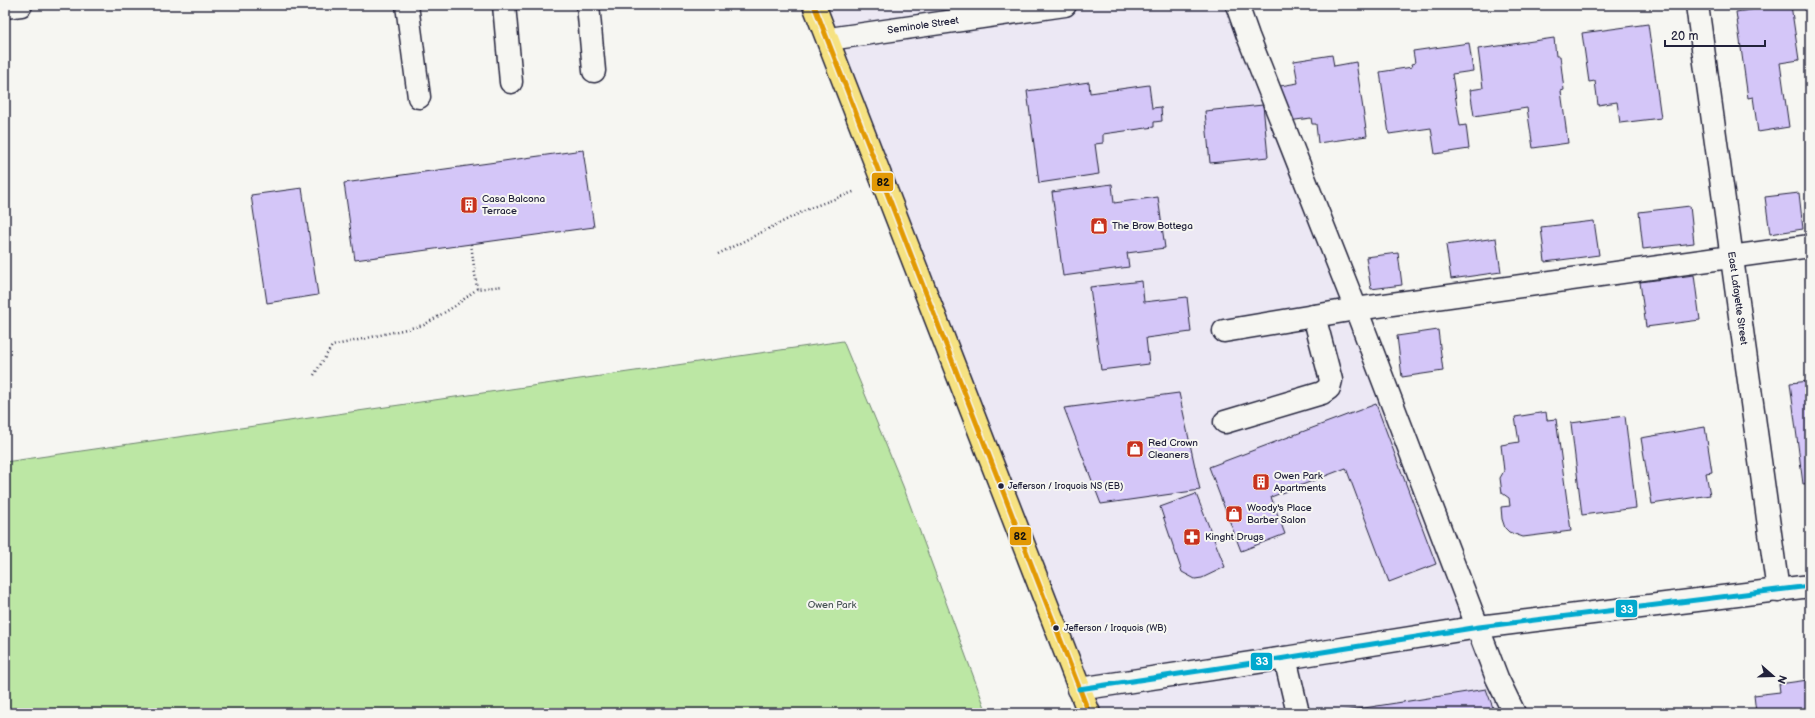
<svg xmlns="http://www.w3.org/2000/svg" width="1815" height="718" viewBox="0 0 1815 718" font-family="'Balsamiq Sans',sans-serif">
	<rect width="100%" height="100%" fill="#f6f6f2"/>
	<filter id="ink" filterUnits="userSpaceOnUse"><feTurbulence type="fractalNoise" baseFrequency=".025" numOctaves="2"/><feDisplacementMap in="SourceGraphic" scale="8" xChannelSelector="R" yChannelSelector="G"/><feConvolveMatrix kernelMatrix="1 2 1 2 8 2 1 2 1" color-interpolation-filters="sRGB"/></filter>
	<g filter="url(#ink)">
		<!-- built -->
		<path fill="#ece8f4" d="M814,5H1237L1514,713H1089Z"/>
		<!-- green -->
		<path fill="#bce7a4" stroke="#6f8470" d="M843,341L903,486L987,713H5V462Z"/>
		<!-- building -->
		<path fill="#d4c6f8" stroke="#22223b" d="M1784,5H1791L1799,60L1780,63L1789,127L1758,132L1753,97L1748,98L1736,12Z
			M1806,5H1810V33Z
			M1648,24L1661,118L1620,123L1617,102L1598,105L1595,81L1589,82L1582,33Z
			M1554,38L1556,56H1560L1564,90L1561,91L1568,143L1533,148L1527,108L1474,116L1470,90L1483,88L1478,49Z
			M1469,43L1473,71L1452,74L1460,126L1466,125L1469,149L1435,154L1431,128L1389,134L1380,72L1412,67L1411,64L1415,63L1413,51Z
			M1332,55L1334,66L1356,62L1367,136L1318,143L1316,124H1312L1311,118L1288,121L1274,87L1298,83L1294,61Z
			M1089,82L1090,93L1149,85L1152,108L1161,107L1162,121L1154,122V127L1103,134V143L1095,144L1099,174L1039,183L1027,91Z
			M1263,105L1268,157L1210,163L1205,111Z
			M583,150L594,227L355,260L344,183Z
			M1112,184L1114,203L1158,197L1165,248L1127,253L1129,267L1063,276L1052,192Z
			M302,188L318,295L267,303L251,195Z
			M1799,193L1803,229L1770,234L1765,197Z
			M1690,206L1694,243L1643,249L1639,212Z
			M1594,221L1599,255L1545,262L1541,227Z
			M1496,238L1501,272L1451,279L1446,245Z
			M1398,253L1402,285L1371,289L1366,257Z
			M1694,275L1700,320L1646,327L1640,282Z
			M1142,281L1144,302L1187,297L1191,332L1146,338L1149,364L1101,370L1090,287Z
			M1438,330L1443,371L1402,377L1397,336Z
			M1810,381V483L1803,484L1790,383Z
			M1179,393L1200,490L1101,504L1064,408Z
			M1376,404L1436,564L1389,582L1346,468L1271,497L1285,534L1241,551L1209,467Z
			M1546,412L1547,420L1556,419L1571,531L1523,537L1509,532L1505,528L1502,519L1501,507L1510,506L1509,498L1502,493L1500,478L1504,471L1501,445L1519,442L1515,417Z
			M1625,416L1636,508L1582,515L1571,423Z
			M1705,427L1712,472L1706,473L1710,495L1652,504L1641,438Z
			M1196,494L1225,567L1202,578L1195,579L1182,572L1160,507Z
			M1808,680L1810,713H1756L1754,695L1780,692L1779,684Z
			M1486,689L1495,713H1332Z"/>
		<g fill="none" stroke-linecap="round" stroke-linejoin="round">
			<defs>
				<g id="minor">
					<path d="M407,5L419,97"/>
					<path d="M504,5L511,82"/>
					<path d="M588,5L594,71"/>
					<path d="M1237,5L1248,36L1356,309L1497,678L1514,713"/>
					<path id="s1" d="M1697,5L1778,591"/>
					<path d="M5,7L21,5"/>
					<path id="s2" d="M829,39L1065,5"/>
					<path d="M1224,331L1314,316"/>
					<path d="M1225,422L1322,393L1329,388L1331,380L1314,316L1356,309L1810,246"/>
					<path d="M1285,658L1298,713"/>
					<path d="M1079,689L1285,658L1479,627L1810,586"/>
				</g>
				<path id="major" d="M814,5L1089,713"/>
			</defs>
			<!-- minor casing -->
			<use href="#minor" stroke="#22223b" stroke-width="25"/>
			<!-- major casing -->
			<use href="#major" stroke="#22223b" stroke-width="25"/>
			<!-- path -->
			<path stroke="#22223b" stroke-width="2.5" stroke-dasharray="1 3" stroke-linecap="butt" d="M471,244L477,289L503,286
				M718,254L810,208L856,191
				M314,375L332,346L424,325L455,306L477,289"/>
			<!-- minor -->
			<use href="#minor" stroke="#f6f6f2" stroke-width="22"/>
			<!-- major -->
			<use href="#major" stroke="#f6e281" stroke-width="22"/>
			<defs>
				<path id="bus-1" d="M814,5L1089,713"/>
				<path id="bus-2" d="M1079,689L1285,658L1479,627L1810,586"/>
			</defs>
			<!-- bus-1 casing -->
			<use href="#bus-1" stroke="#f6f6f2" stroke-width="8"/>
			<!-- bus-2 casing -->
			<use href="#bus-2" stroke="#f6f6f2" stroke-width="8"/>
			<!-- bus-1 -->
			<use href="#bus-1" stroke="#e29906" stroke-width="5"/>
			<!-- bus-2 -->
			<use href="#bus-2" stroke="#00a9ce" stroke-width="5"/>
		</g>
	</g>
	<!-- icons -->
	<defs>
		<symbol id="building-square" viewBox="-11 -11 22 22"><rect x="-9" y="-9" width="18" height="18" rx="4" fill="#c8321e" stroke="#f6f6f2"/><path d="M-4-6H4V6H1V3H-1V6H-4ZM-2.5-4.3h1.7v1.8h-1.7ZM.8-4.3h1.7v1.8H.8ZM-2.5-1h1.7V.8h-1.7ZM.8-1h1.7V.8H.8Z" fill="#fff"/></symbol>
		<symbol id="shop-square" viewBox="-11 -11 22 22"><rect x="-9" y="-9" width="18" height="18" rx="4" fill="#c8321e" stroke="#f6f6f2"/><path d="M-5-2.5h2.3a2.7 3.5 0 0 1 5.4 0H5L5.5 6h-11ZM-1.5-2.5h3a1.5 2.3 0 0 0-3 0Z" fill="#fff"/></symbol>
		<symbol id="pharmacy-square" viewBox="-11 -11 22 22"><rect x="-9" y="-9" width="18" height="18" rx="4" fill="#c8321e" stroke="#f6f6f2"/><path d="M-2-6h4v4h4v4h-4v4h-4v-4h-4v-4h4Z" fill="#fff"/></symbol>
	</defs>
	<g fill-rule="evenodd">
		<use href="#building-square" x="459" y="195" width="20" height="20"/>
		<use href="#shop-square" x="1089" y="216" width="20" height="20"/>
		<use href="#shop-square" x="1125" y="439" width="20" height="20"/>
		<use href="#building-square" x="1251" y="472" width="20" height="20"/>
		<use href="#shop-square" x="1224" y="504" width="20" height="20"/>
		<use href="#pharmacy-square" x="1182" y="527" width="20" height="20"/>
	</g>
	<!-- markers -->
	<g fill="#22223b" stroke="#f6f6f2" stroke-width="1.5">
		<circle cx="1001" cy="486" r="3.5"/>
		<circle cx="1056" cy="628" r="3.5"/>
	</g>
	<g text-anchor="middle" dominant-baseline="central" stroke-width="4" stroke-linejoin="round" paint-order="stroke">
		<!-- bus labels -->
		<g font-size="9" fill="#22223b" stroke="#f6f6f2" text-anchor="start">
			<text x="1008" y="486">Jefferson / Iroquois NS (EB)</text>
			<text x="1064" y="628">Jefferson / Iroquois (WB)</text>
		</g>
		<!-- street labels -->
		<g font-size="10" fill="#22223b" stroke="#f6f6f2">
			<text stroke="none"><textPath href="#s2" startOffset="95">Seminole Street</textPath></text>
			<text stroke="none"><textPath href="#s1" startOffset="296">East Lafayette Street</textPath></text>
		</g>
		<!-- poi labels -->
		<g font-size="10" fill="#22223b" stroke="#f6f6f2" text-anchor="start">
			<text x="482" y="199">Casa Balcona<tspan x="482" dy="12">Terrace</tspan></text>
			<text x="1112" y="226">The Brow Bottega</text>
			<text x="1148" y="443">Red Crown<tspan x="1148" dy="12">Cleaners</tspan></text>
			<text x="1274" y="476">Owen Park<tspan x="1274" dy="12">Apartments</tspan></text>
			<text x="1247" y="508">Woody's Place<tspan x="1247" dy="12">Barber Salon</tspan></text>
			<text x="1205" y="537">Kinght Drugs</text>
		</g>
		<!-- park labels -->
		<g font-size="10" fill="#485355" stroke="#f6f6f2">
			<text x="832" y="605">Owen Park</text>
		</g>
	</g>
	<g stroke="#f6f6f2" stroke-width="1.5">
		<rect x="871" y="172" width="23" height="20" rx="4" fill="#e29906"/>
		<rect x="1009" y="526" width="23" height="20" rx="4" fill="#e29906"/>
		<rect x="1615" y="599" width="23" height="19" rx="4" fill="#00a9ce"/>
		<rect x="1250" y="652" width="23" height="19" rx="4" fill="#00a9ce"/>
	</g>
	<g font-size="11" text-anchor="middle" font-weight="bold" fill="#fff">
		<text x="1627" y="613">33</text>
		<text x="1262" y="665">33</text>
	</g>
	<g font-size="11" text-anchor="middle" font-weight="bold" fill="#111">
		<text x="883" y="186">82</text>
		<text x="1020" y="540">82</text>
	</g>
	<!-- margin -->
	<rect width="1815" height="718" fill="none" stroke="#f6f6f2" stroke-width="20"/>
	<rect x="10" y="10" width="1795" height="698" fill="none" stroke="#22223b" stroke-width="1.5" filter="url(#ink)"/>
	<!-- north arrow -->
	<g transform="translate(1773 676) rotate(110)" stroke="#f6f6f2" stroke-width="3" paint-order="stroke">
	<path d="M0-3L7 15L0 10L-7 15Z" fill="#22223b"/>
	<text y="-6" font-size="11" font-weight="bold" text-anchor="middle" fill="#22223b">N</text>
	</g>
	<!-- scale -->
	<path d="M1665 40v6h100v-6" fill="none" stroke="#22223b" stroke-width="2"/>
	<text x="1671" y="40" font-size="12" fill="#22223b" stroke="#f6f6f2" stroke-width="3" paint-order="stroke">20 m</text>
</svg>
